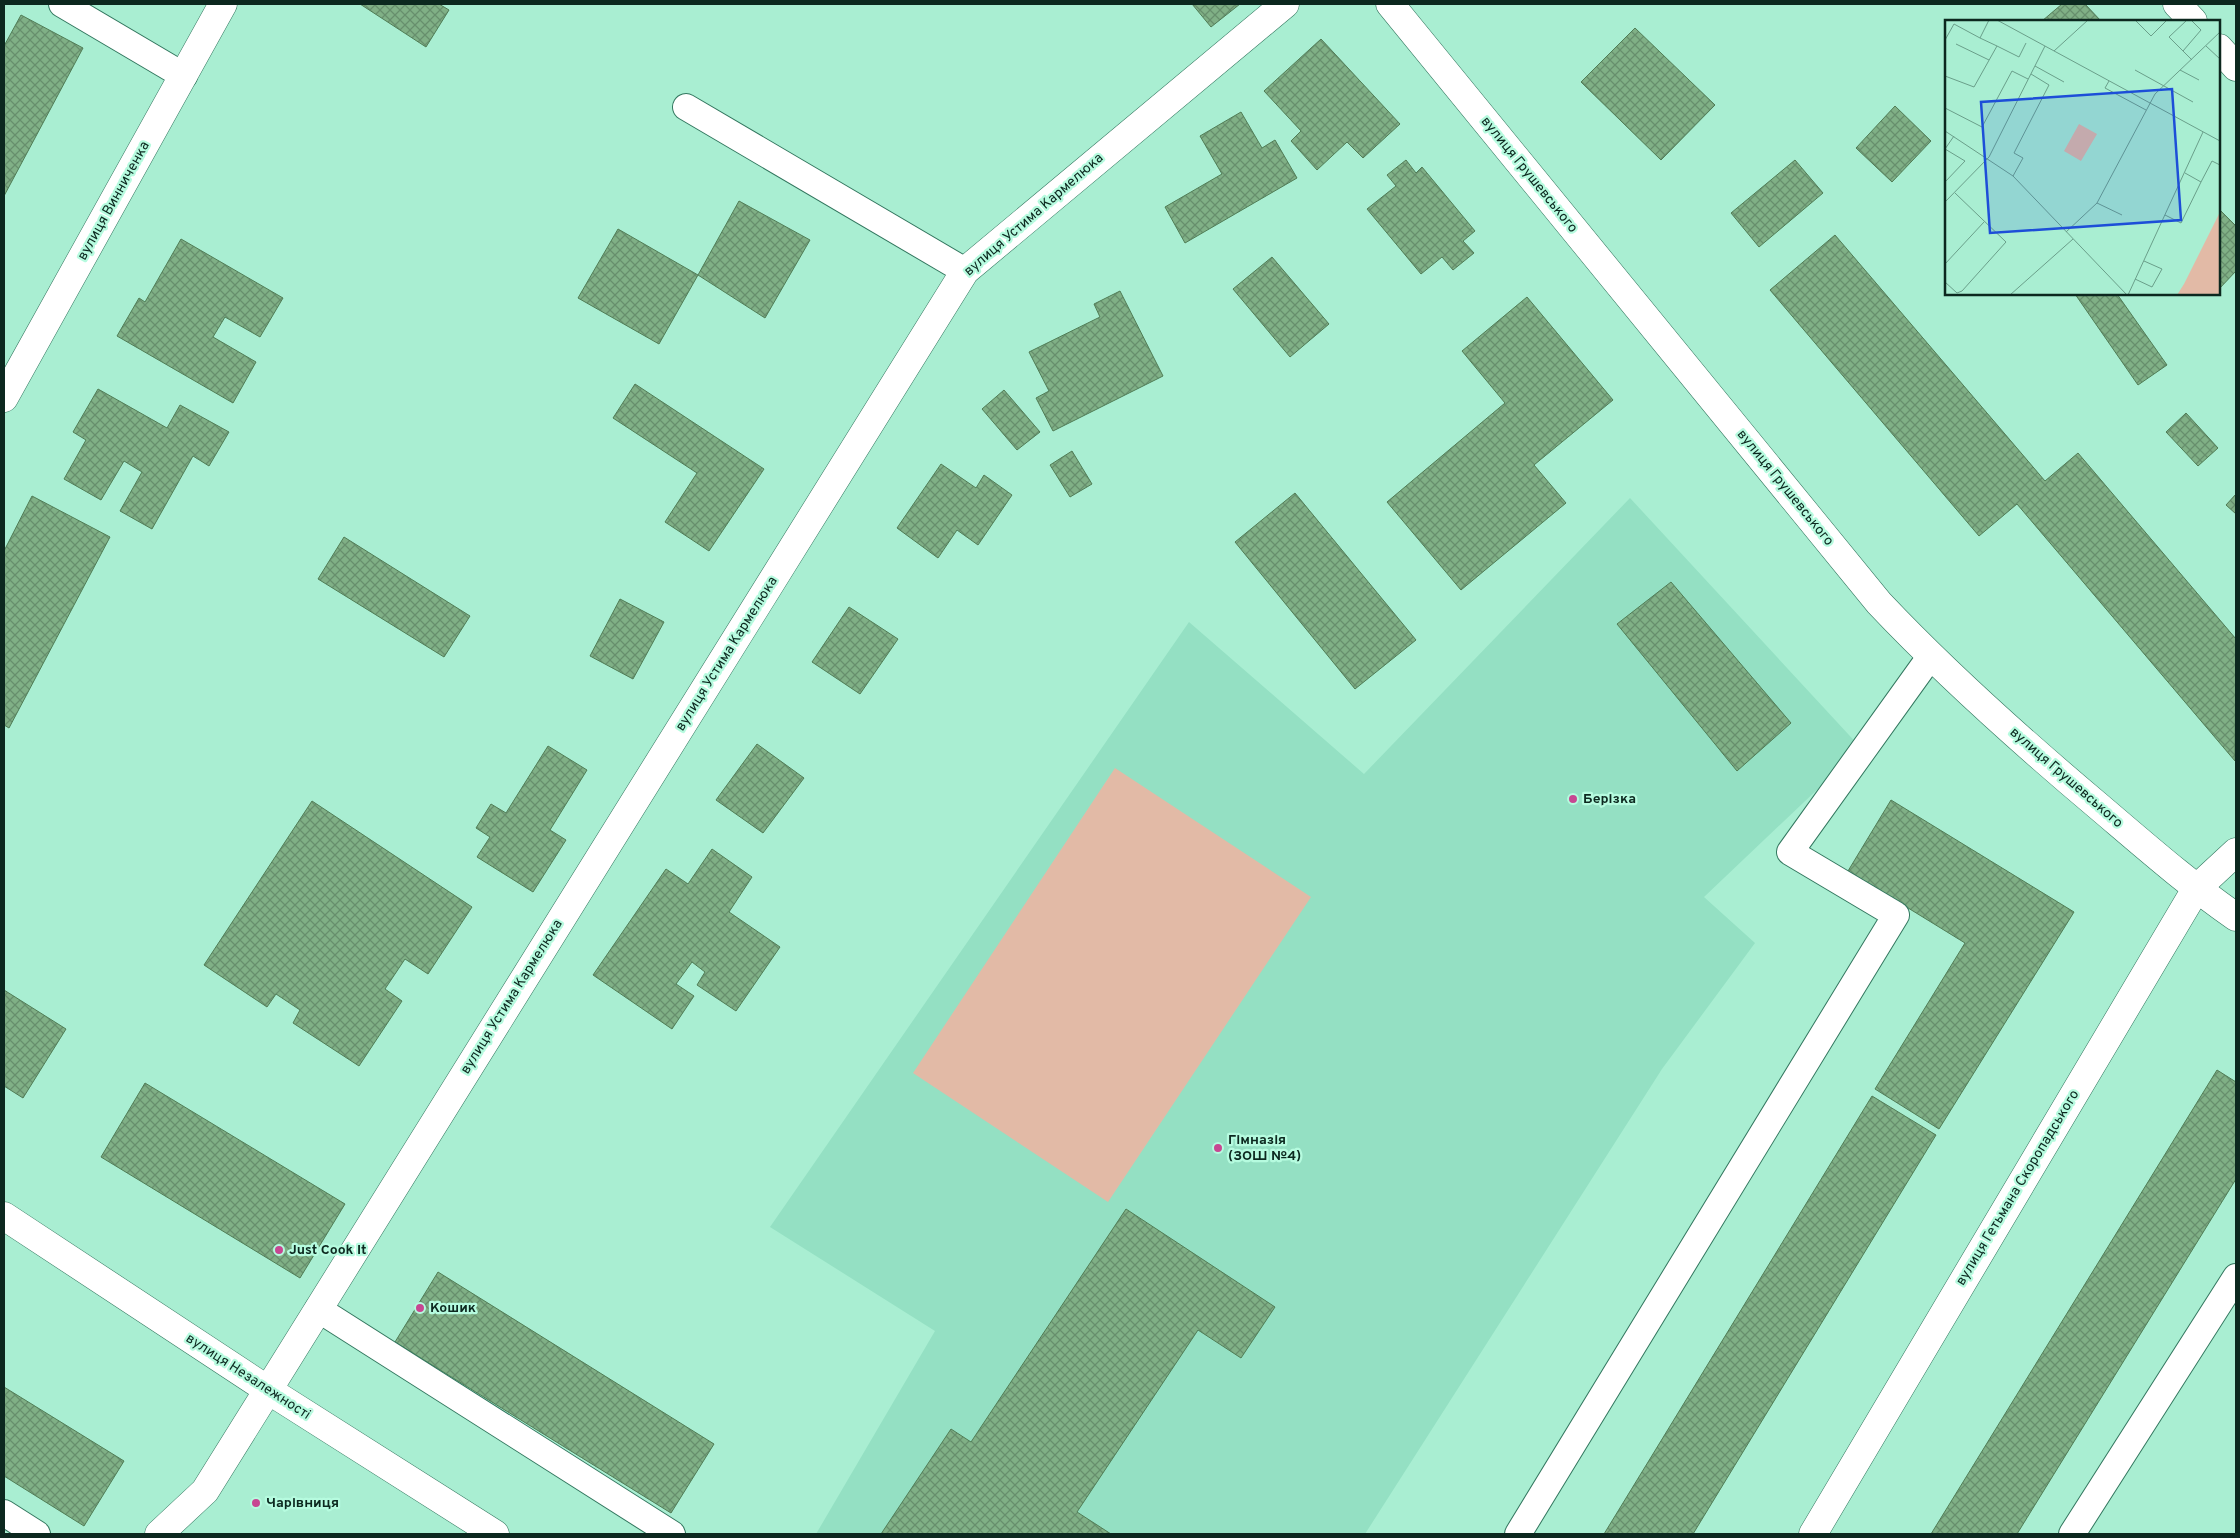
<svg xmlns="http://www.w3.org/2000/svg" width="2240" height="1538" viewBox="0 0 2240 1538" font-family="Overpass,sans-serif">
	<defs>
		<pattern id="building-cross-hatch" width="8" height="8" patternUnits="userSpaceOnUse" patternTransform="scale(1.25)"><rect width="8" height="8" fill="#80b086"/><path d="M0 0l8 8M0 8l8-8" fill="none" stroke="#678f6d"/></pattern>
	</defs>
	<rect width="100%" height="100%" fill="#a9eed2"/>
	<!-- built -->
	<path fill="#94e0c3" d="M1630,498L1861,748L1704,897L1755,943L1662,1069L1365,1534H816L935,1331L770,1227L1189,622L1364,774Z"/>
	<!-- pitch -->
	<path fill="#e2baa6" d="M1115,768L1311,897L1108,1202L913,1073Z"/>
	<!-- building -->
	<path fill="url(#building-cross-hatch)" stroke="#507d56" d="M360,4H439L449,10L426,47Z
		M1192,4H1240L1211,27Z
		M2062,4H2085L2101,21H2042Z
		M21,15L83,48L4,196V46Z
		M1635,28L1715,105L1661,160L1581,82Z
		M1321,39L1400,124L1363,158L1347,142L1317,170L1291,141L1301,131L1264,91Z
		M1895,106L1931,141L1892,182L1856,148Z
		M1241,112L1262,148L1275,140L1297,178L1185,243L1165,207L1222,174L1200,136Z
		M1406,160L1416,173L1422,167L1475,231L1463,241L1474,253L1453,270L1442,257L1421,274L1367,209L1396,186L1387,175Z
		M1795,160L1823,193L1759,247L1731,213Z
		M739,201L810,240L765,318L698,275Z
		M2219,209L2236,226V271L2219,289Z
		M618,229L698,275L659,344L578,298Z
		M1835,235L2045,481L2078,453L2236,639L2235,761L2017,504L1979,536L1770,290Z
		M181,239L283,298L260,337L225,317L213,337L256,362L233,403L117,336L139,298L145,302Z
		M1272,257L1329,324L1290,357L1233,289Z
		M1120,291L1163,376L1053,431L1036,398L1049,391L1029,352L1100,317L1094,304Z
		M2075,294H2117L2167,365L2138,385Z
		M1527,297L1613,400L1534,465L1566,503L1461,590L1387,502L1505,403L1462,351Z
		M635,384L764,469L709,551L665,522L697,473L613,418Z
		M98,389L167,428L180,405L229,432L209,466L193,456L152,529L120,511L142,472L124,461L101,500L64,479L86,440L73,432Z
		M1004,390L1040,432L1017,450L982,409Z
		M2186,413L2218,448L2198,466L2166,432Z
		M1072,451L1092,484L1070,497L1050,465Z
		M941,464L976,488L984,475L1012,495L978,545L957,530L938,558L897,528Z
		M1295,493L1416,640L1355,689L1235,542Z
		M2236,494V514L2226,505Z
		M32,496L110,537L9,728L4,725V551Z
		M344,537L470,616L444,657L318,579Z
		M1671,582L1791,723L1737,771L1617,624Z
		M620,599L664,622L633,679L590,656Z
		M849,607L898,639L860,694L812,662Z
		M757,744L804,778L763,833L716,800Z
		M548,746L587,770L550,830L566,840L533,892L477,857L490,837L476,828L491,804L506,813Z
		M1891,800L2074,912L1939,1129L1875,1089L1965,943L1848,871Z
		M312,801L472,907L428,974L405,959L385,989L402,1001L359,1066L293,1023L300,1010L276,994L267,1007L204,965Z
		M712,849L752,877L729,912L780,947L736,1011L697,985L705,972L692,962L676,984L694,996L672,1029L593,975L666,869L688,884Z
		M4,990L66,1029L23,1098L4,1086Z
		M2217,1070L2236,1082V1179L2017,1534H1931Z
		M145,1083L345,1204L300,1278L101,1157Z
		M1872,1096L1936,1135L1693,1534H1604Z
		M1126,1209L1275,1307L1241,1358L1198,1330L1077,1512L1111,1534H881L951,1429L971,1442Z
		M438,1272L714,1444L671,1513L395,1342Z
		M4,1387L124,1461L84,1526L4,1476Z"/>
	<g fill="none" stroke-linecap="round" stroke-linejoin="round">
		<defs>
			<path id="service" d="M62,4L184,76
				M686,107L965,271
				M318,1309L672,1534
				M4,1513L37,1534
				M1518,1534L1896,915L1790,852L1930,657
				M2072,1534L2236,1277"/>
			<path id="minor" d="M2177,4L2193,21
				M2219,48L2236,67
				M159,1534L205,1491L268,1390
				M1813,1534L2196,889L2236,852"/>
			<path id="tertiary" d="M1390,4L1879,603C1947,675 2021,741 2097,805C2143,844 2187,883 2236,917
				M4,398L223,4
				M268,1390L965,271L1285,4"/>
			<path id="secondary" d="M4,1216L268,1390L495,1534"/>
		</defs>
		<!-- service casing -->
		<use href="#service" stroke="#33775f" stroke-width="28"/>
		<!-- minor casing -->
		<use href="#minor" stroke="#33775f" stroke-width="29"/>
		<!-- tertiary casing -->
		<use href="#tertiary" stroke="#33775f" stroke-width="29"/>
		<!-- secondary casing -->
		<use href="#secondary" stroke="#33775f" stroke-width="29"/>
		<!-- service -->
		<use href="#service" stroke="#fff" stroke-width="26"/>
		<!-- minor -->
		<use href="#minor" stroke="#fff" stroke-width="28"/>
		<!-- tertiary -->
		<use href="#tertiary" stroke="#fff" stroke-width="28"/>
		<!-- secondary -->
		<use href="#secondary" stroke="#fff" stroke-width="28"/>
	</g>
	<!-- markers -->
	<g fill="#c74792" stroke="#b6fbdf" stroke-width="2">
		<circle cx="1573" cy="799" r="5"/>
		<circle cx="1218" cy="1148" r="5"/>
		<circle cx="279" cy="1250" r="5"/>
		<circle cx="420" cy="1308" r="5"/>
		<circle cx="256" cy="1503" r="5"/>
	</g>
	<g text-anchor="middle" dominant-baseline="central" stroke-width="4.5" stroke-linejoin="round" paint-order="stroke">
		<!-- street labels -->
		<g font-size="14" fill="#0c281f" stroke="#b6fbdf">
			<text transform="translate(1529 175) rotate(51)">вулиця Грушевського</text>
			<text transform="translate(114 201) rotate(-61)">вулиця Винниченка</text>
			<text transform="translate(1034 215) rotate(-41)">вулиця Устима Кармелюка</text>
			<text transform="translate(1785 488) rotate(51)">вулиця Грушевського</text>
			<text transform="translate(727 654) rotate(-58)">вулиця Устима Кармелюка</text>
			<text transform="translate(2066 778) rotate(41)">вулиця Грушевського</text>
			<text transform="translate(512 997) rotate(-58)">вулиця Устима Кармелюка</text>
			<text transform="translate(2018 1188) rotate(-59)">вулиця Гетьмана Скоропадського</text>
			<text transform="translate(248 1377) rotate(33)">вулиця Незалежності</text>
		</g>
		<!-- poi labels -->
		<g font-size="14" font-weight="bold" fill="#0c281f" stroke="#b6fbdf" text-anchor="start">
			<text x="1583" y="799">Берізка</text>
			<text x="1228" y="1140">Гімназія<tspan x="1228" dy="16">(ЗОШ №4)</tspan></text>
			<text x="289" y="1250">Just Cook It</text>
			<text x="430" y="1308">Кошик</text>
			<text x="266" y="1503">Чарівниця</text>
		</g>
	</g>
	<!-- overview -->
	<g transform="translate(1945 20)">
		<rect width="275" height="275" fill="#a9eed2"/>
		<path d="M275,192V275H232L239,264Z" fill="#e2baa6"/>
		<path d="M134,104L152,114L136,141L119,131Z" fill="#e2baa6"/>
		<path fill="none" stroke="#6a9f8a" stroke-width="1" d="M52,0L275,121M190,0L206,16L222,0M242,0L224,17L247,40M0,20L9,4L35,18L44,0M11,24L44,40M52,26L74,37L81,23M261,26L275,39M109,31L143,0M238,31L256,10L246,0M90,46L119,62M190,50L248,82M235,50L254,60M0,56L29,67L52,26L35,18M164,61L160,68L201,90M0,88L37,107L67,51L83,59M0,111L68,156L182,275M240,153L256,162L267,141L275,145M68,156L78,138L69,133L104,65L86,54M0,162L20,141L0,129L9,116M0,182L44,137L100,26M152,183L177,195M220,195L236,203L256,162M121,212L152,183L210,74L275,12M0,244L39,202M190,259L207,267L217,249L199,241M0,262L12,273L17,271L61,222L10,173M65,275L128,219M183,275L258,112"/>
		<path fill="#1d4ed8" fill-opacity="0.15" stroke="#1d4ed8" stroke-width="2.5" d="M227,69L236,200L45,213L36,82Z"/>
		<rect width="275" height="275" fill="none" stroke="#0c281f" stroke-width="2.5"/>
	</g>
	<!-- border -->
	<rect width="2240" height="1538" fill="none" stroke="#0c281f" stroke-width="10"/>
</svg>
